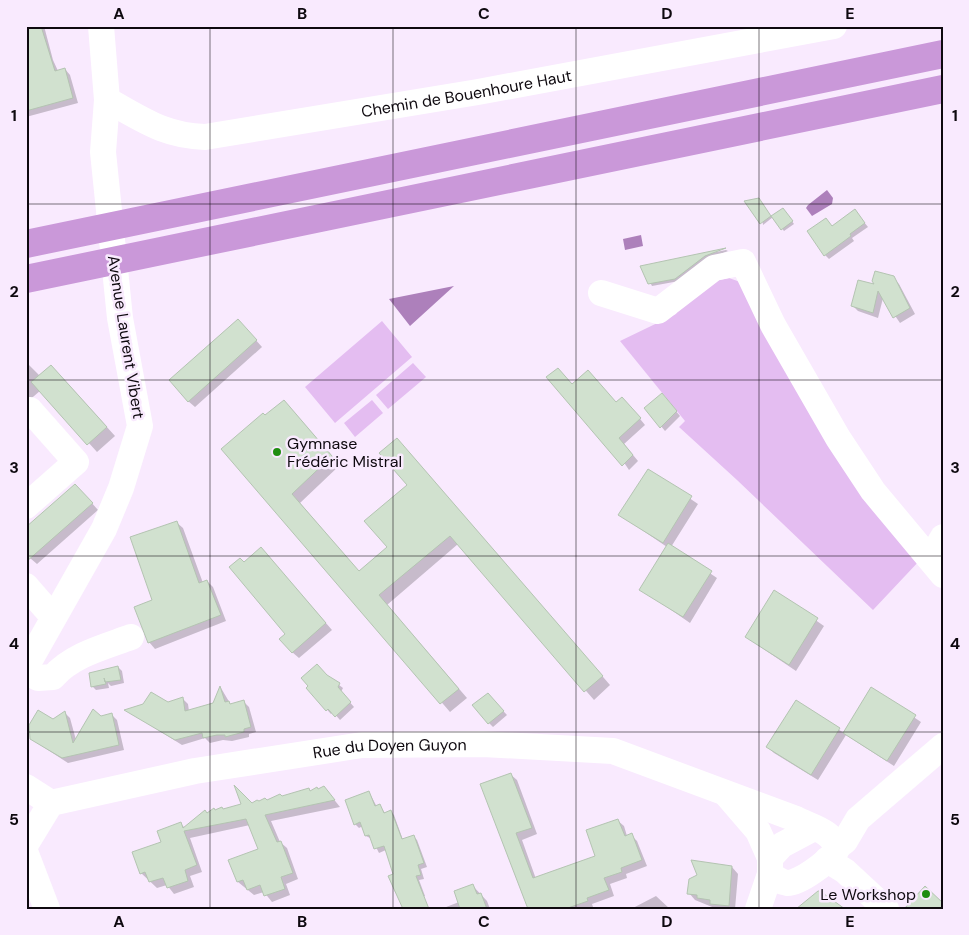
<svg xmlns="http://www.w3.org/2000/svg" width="969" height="935" viewBox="0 0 969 935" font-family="'DM Sans',sans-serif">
	<rect width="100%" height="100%" fill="#f9eafe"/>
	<!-- green -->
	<path fill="#e4bdf1" d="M729,278L743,283L921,559L873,610L737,480L679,427L685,421L620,341L676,314L681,304L705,283Z
		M382,321L412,357L335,423L305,387Z
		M413,363L426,377L388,409L376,395Z
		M372,400L383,413L355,437L344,423Z"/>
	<!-- water -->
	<path fill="#ad80bb" d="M827,190L833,198L832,204L812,216L806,208L808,205Z
		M641,235L643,246L625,250L623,239Z
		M454,286L410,326L389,299Z"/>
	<!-- shadow -->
	<path fill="#0003" d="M26,26H44L53,60L58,71L65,69L70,75L78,103L26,117Z
		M760,201L771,217L783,209L794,224L784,231L773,217L763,225Z
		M855,211L868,227L852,238L854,241L829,259L825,255L832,227Z
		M726,250L728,251L708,259L679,281L652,286L642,267Z
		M893,278L899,284L915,314L900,323L883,298L878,318L858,311L852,305L876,286Z
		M244,327L262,347L195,407L188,401Z
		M26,362L40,376L60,375L115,436L97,452L41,390L26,403Z
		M572,385L616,404H628L645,425L624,444L638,461L629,470Z
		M666,399L680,416L665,431L646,408Z
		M292,410L340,465L300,503L359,572L389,547L408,485L406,449L610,685L594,700L458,544L387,605L467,698L450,712L223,449L265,417Z
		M648,470L698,504L671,547L717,578L690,623L641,589L667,547L620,515Z
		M82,492L98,510L37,564L30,558Z
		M176,522L183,528L203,583L207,581L213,587L226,621L155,649L149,642L154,601Z
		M267,555L332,630L299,658L292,652L287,634L244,563Z
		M775,592L824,626L796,671L746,637Z
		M118,667L122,671L124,683L111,686L108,683L109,688L96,690L92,686Z
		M327,676L343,688L341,692L354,707L340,720L333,712L331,714L307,688Z
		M221,688L231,705L244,702L249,707L256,732L249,734V737L232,741L223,740L210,743L205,738L182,745L126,710L167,703L182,698L188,704L189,711L214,704Z
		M872,689L921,722L894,766L846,735L818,780L774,753L768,747L796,702L844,733Z
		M488,695L507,715L493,727L489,723Z
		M65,713L70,718L76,740L101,717L111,714L117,720L124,750L68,763L31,739Z
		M510,774L517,780L537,834L522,840L536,879L597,857L617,820L624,826L627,836L631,835L637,841L647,866L626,874L627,878L610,884L614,896L592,904L593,907L588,909H529L482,784Z
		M324,787L340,807L271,821L280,842L287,848L298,879L286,884L290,895L272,902L264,892L254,895L238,882L259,850L250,825L190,838L202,872L190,876L194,887L174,894L167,885L157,888L141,873L163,842L181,824L185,828L207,814L319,790Z
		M369,792L377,807L380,806L385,813L390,812L394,815L403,840L413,836L417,840L427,867L421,869L424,879L419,880L425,896L405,903L395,892L389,877L395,875L386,850L379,853L372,839L366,836L363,826L359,828L355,824Z
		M732,867L738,874L735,909H717L695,900L689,893Z
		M472,885L487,901L490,909H441L459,902Z
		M656,896L670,909H631Z"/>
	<!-- building -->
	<path fill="#d1e1cf" stroke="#b4c4b2" d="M26,26H41L55,71L65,68L73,98L26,111Z
		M759,198L771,216L760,224L744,201Z
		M783,208L793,221L781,230L771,216Z
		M855,209L865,223L850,234L851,236L824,256L807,231L826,218L832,226Z
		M726,248L705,256L675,279L648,284L640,266Z
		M875,271L894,276L910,308L893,318L878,291L873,313L851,306L858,280L874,284L872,281Z
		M238,319L257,340L188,402L169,380Z
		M51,365L107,427L87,445L31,382Z
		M558,368L572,384L588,370L616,402L622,397L641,418L619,438L633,455L622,466L546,377Z
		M662,393L677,411L660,428L644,408Z
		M284,400L332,456L292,494L359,571L387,547L364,521L407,485L379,453L397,438L603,676L584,692L450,536L379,595L459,689L440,704L221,449L263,413L265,415Z
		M648,469L692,496L663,543L618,515Z
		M75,484L93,503L26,562V527Z
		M177,521L199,583L207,580L221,615L148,643L134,607L152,600L130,537Z
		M668,543L712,571L683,617L639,590Z
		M261,547L326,623L292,653L279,639L285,634L229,567L240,558L244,562Z
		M774,590L818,618L789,665L745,637Z
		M317,664L327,675L340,683L338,687L351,702L335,717L328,709L326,711L306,688L308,686L301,678Z
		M118,666L121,680L105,682L104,678L106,684L91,687L89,673Z
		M220,686L225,702L229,701L230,704L244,700L251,727L244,729V732L225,737V735H217L203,738L202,733L175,740L124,710L143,704L151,692L168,702L183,697L185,711L213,703Z
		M871,687L916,715L887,761L843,733Z
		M488,693L504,711L488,724L472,705Z
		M796,700L840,728L811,775L766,747Z
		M93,709L101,716L112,713L119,745L62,758L30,739L29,725L38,710L53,719L65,711L73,743Z
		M511,773L532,828L516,833L533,878L595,856L586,830L618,819L625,836L632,833L642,860L621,868L622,872L604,878L609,890L587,898L588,901L565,909H528L480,784Z
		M234,785L252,803L257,800L259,801L265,798L267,800L280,794L282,796L309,788L310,791L317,787L318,789L324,786L335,800L265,815L277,842L281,841L293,873L281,877L285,889L264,896L260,885L247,890L243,880L237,882L228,860L258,849L246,819L184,831L197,865L185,870L188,881L167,888L163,878L149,882L145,872L140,874L132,852L161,842L157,831L181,822L183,828L205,810L207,813L214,808L215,810L222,807L223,809L241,804Z
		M369,791L375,806L380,804L384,813L391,810L402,839L414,835L424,863L418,865L421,875L416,876L429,909H403L388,876L393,874L384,846L374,849L369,835L365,836L360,822L354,825L345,800Z
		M691,860L732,866L729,906L710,904V900L697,898V895L687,894L689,879L697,875Z
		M473,884L477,894L481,893L487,909H460L454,891Z
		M925,886L943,903V909H904Z
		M818,891H820L845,909H796Z"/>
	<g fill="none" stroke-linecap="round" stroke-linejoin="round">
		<!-- minor -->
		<g stroke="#fff" stroke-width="26">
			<path id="s1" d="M107,100C142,119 164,136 205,137L478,92L834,26"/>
			<path d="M601,293L658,311L714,268L743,262L773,325L838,438L873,491L943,575"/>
			<path d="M26,414L30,410L76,462L26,506"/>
			<path d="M930,559L943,537"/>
			<path d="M26,586L53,617"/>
			<path d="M26,667L104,529L121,488L140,426L120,318L103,152L107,100L101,26"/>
			<path d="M26,671L38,678L53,677C72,655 104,647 131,637"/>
			<path d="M26,787L51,803"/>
			<path d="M727,795L758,831L770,858"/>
			<path id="s2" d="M51,803L195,771L362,745L483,744L613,751L796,819C809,826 837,832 836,851C829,861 799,884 787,883C780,882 775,878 770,874V858L782,845L814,828"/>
			<path d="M26,844L51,803"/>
			<path d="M836,848L845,841L858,819L943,746"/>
			<path d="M26,854L47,909"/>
			<path d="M827,860L845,871L886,909"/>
			<path d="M758,909L770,874"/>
		</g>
		<!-- highway -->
		<path stroke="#ca98d9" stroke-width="28" d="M26,244L943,54
			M26,279L943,89"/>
	</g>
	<!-- grid -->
	<path fill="none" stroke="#0e090f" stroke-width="1" stroke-opacity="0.55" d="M210,26V909M393,26V909M576,26V909M759,26V909M26,204H943M26,380H943M26,556H943M26,732H943"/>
	<!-- markers -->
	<g fill="#1f8d10" stroke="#f9eafe" stroke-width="2">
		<circle cx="277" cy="452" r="5"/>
		<circle cx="926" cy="894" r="5"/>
	</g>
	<g text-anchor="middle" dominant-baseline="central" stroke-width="5" stroke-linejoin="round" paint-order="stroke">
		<!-- street labels -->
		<g font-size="16" fill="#0e090f" stroke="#f9eafe">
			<text stroke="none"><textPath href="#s1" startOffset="371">Chemin de Bouenhoure Haut</textPath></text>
			<text transform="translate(126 337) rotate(81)">Avenue Laurent Vibert</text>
			<text stroke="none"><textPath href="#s2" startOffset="344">Rue du Doyen Guyon</textPath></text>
		</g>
		<!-- poi labels -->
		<g font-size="16" fill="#0e090f" stroke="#f9eafe" text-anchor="start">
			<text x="287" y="443">Gymnase<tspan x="287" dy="18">Frédéric Mistral</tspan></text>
			<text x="916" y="894" text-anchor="end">Le Workshop</text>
		</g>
	</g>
	<!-- border -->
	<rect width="969" height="935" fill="none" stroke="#f9eafe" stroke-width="55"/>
	<rect x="28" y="28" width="914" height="880" fill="none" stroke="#0e090f" stroke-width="2"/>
	<g font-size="16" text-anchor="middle" font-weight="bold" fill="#0e090f">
		<text x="119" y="19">A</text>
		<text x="302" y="19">B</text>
		<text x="484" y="19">C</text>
		<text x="667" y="19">D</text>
		<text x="850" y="19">E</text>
		<text x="14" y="121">1</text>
		<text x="955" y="121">1</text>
		<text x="14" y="297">2</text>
		<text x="955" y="297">2</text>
		<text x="14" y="473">3</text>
		<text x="955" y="473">3</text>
		<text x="14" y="649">4</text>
		<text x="955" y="649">4</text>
		<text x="14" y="825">5</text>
		<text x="955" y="825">5</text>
		<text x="119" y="927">A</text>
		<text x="302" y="927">B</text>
		<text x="484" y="927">C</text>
		<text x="667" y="927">D</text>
		<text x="850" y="927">E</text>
	</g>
</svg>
